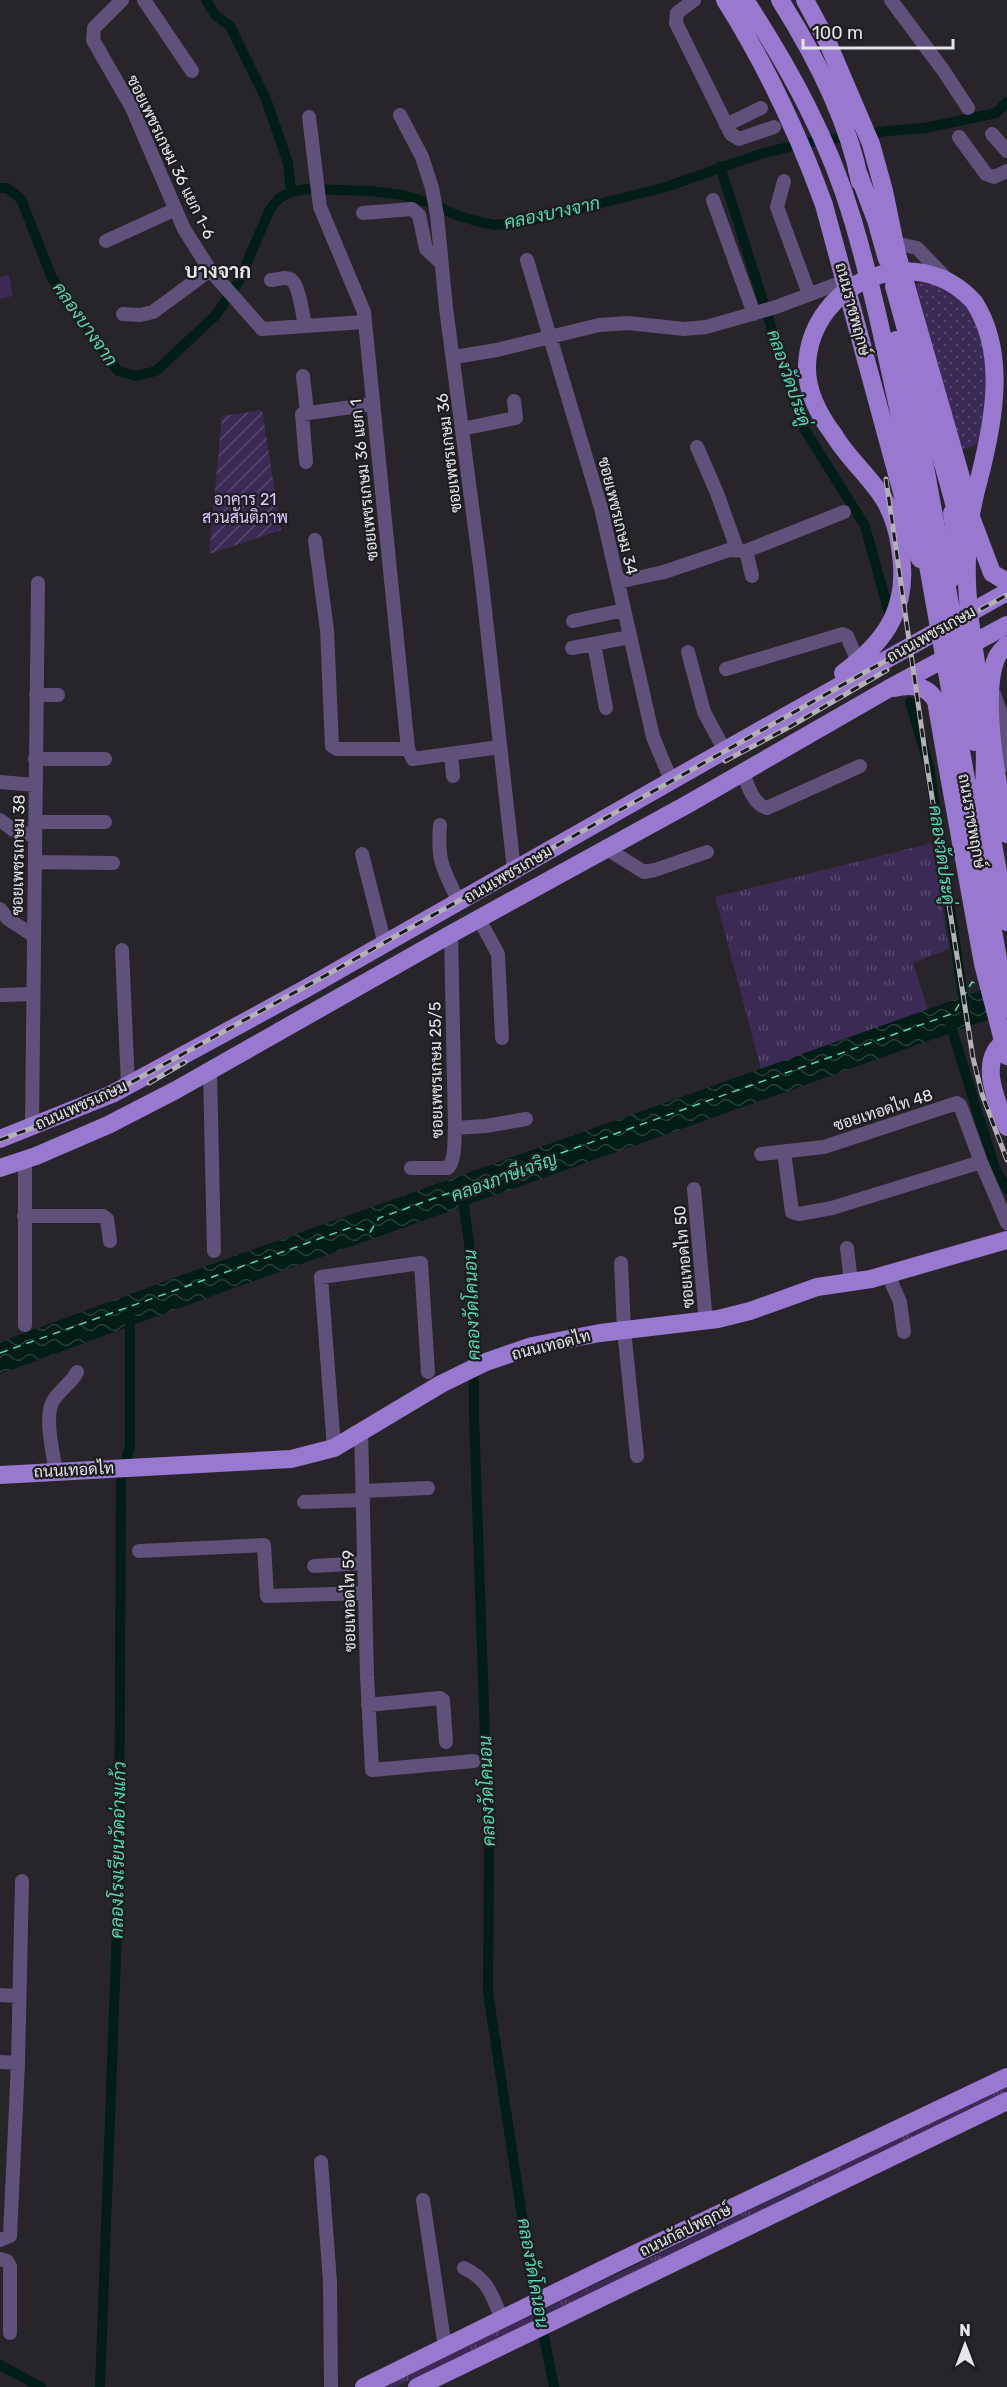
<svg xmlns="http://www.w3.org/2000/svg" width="1007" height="2387" viewBox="0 0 1007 2387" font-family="Rubik,Sarabun,sans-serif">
	<defs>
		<pattern id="grass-tufts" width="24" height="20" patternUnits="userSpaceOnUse" patternTransform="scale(1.5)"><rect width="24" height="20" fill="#3a2a54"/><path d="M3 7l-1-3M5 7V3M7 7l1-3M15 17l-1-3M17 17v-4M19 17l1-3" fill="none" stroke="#56496d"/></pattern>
		<pattern id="park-dots" width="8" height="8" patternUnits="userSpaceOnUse" patternTransform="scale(1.5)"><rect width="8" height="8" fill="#3a2a54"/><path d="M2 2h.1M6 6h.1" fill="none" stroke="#56496d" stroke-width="1.8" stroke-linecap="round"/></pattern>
		<pattern id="garden-furrows" width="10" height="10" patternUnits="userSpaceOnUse" patternTransform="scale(1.5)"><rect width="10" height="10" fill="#3a2a54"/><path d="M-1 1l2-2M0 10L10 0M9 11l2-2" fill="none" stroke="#56496d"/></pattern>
		<pattern id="water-waves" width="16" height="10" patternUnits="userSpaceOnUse" patternTransform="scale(1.5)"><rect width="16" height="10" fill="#011d16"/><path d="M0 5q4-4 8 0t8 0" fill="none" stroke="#263e38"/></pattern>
	</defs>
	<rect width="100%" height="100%" fill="#27252a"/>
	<!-- grass -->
	<path fill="url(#grass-tufts)" d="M932,843L949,949L913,963L928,1010L761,1069L715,897Z
		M1007,2086V2095L396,2387H383Z"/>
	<!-- park -->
	<path fill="url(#park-dots)" d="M952,276L985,336L995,390L981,443L961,450L916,284Z"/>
	<!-- garden -->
	<path fill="url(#garden-furrows)" d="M262,410L281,530L209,554L222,416Z"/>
	<!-- pitch -->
	<path fill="#3a2a54" d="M9,275L13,296L0,299V277Z"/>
	<!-- water -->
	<path fill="url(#water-waves)" d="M1007,981V1013L231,1289L0,1374V1342L223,1260Z"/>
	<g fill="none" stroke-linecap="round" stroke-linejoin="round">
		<!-- canal -->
		<path stroke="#011d16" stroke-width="10" d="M206,0L215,15L230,26L266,99L288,163L291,192
			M720,166L803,427L865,526L889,613
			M0,188H7L21,199L52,278L118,371L136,376L156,371L215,316L239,281L270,209L279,198L291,192L305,189L371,191L402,195L430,203L456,215L476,221L495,225L524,222L663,188L760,154L809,142L887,131L925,128L996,113L1007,102
			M910,702L929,766L965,1010
			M949,1020L995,1169L1007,1189
			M462,1194L469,1242L473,1309L474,1415L489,1854L488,1993L529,2262L554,2387
			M0,2365L41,2387
			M100,2387L119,1875L121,1479L130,1446V1313"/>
		<!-- ferry -->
		<path stroke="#54d8b6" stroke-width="1.5" stroke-dasharray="8 6" stroke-linecap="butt" d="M0,1353L352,1227L370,1232L379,1218L954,1013L972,982L980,985"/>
		<!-- minor -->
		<path stroke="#60517b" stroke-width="14" d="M122,0L94,28L93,40L132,108L184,229L210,270L262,329L364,322
			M144,0L192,71
			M694,0L677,13L676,23L731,134L739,139L774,127
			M891,0L943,70L968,108
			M400,115L422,157L432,188L437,215L446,308L481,574L514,870
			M309,117L320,207L364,312L408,749L413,759L500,747
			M726,125L761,108
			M992,134L1007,151
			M959,137L986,174L994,177L1007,171
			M784,181L777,207L809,294
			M713,200L754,314
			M363,213L412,209L419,215L426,249L441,263
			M106,241L174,210
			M895,243L917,248L948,280
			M527,260L601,508L653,737L671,780
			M271,280C276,280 286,276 290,279C299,283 303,316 305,326
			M123,314L140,315L153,312L210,270
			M454,357L497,350L599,325L628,323L684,329L706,327L776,307L845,281
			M303,376L307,412
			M462,429L516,418L514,401
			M697,447L717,493L737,549
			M306,462L302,414L373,404
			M315,540L327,630L332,746L337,749H408
			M746,551L752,576
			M618,582L664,572L729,550L746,551L844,512
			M573,621L624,610
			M594,644L606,708
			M572,648L630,637
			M688,652L704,712L725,751
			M726,669L843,634L847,636L858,662
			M994,694L1000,711L1007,765
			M36,695H58
			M451,754L453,776
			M35,759H105
			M743,773C748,786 753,804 767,808L860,766
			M0,782L35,785
			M0,820L16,832L35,835
			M35,822H105
			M440,825C437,862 443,869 459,902
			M607,849L644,872L655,870L707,852
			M362,854L385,945
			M35,862L113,863
			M0,909L8,919L34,936
			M479,919L498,954L502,1038
			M122,950L128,1085
			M2,995L33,994
			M210,1071L214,1251
			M32,1127L38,583
			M455,1128L486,1126L526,1119
			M784,1152L792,1212L799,1214L832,1208L981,1162
			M761,1154L824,1147L957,1103L960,1105L981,1162L1007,1223
			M411,1168H448C456,1158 454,1140 455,1128L451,934
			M694,1189L706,1322
			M24,1216H103L107,1219L110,1241
			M847,1248L851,1282
			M621,1263L624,1330L637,1456
			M891,1274L892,1284L900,1302L904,1332
			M25,1325V1159
			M361,1430L367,1675L372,1770L474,1761
			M334,1448L321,1277L421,1263L428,1372
			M56,1471C53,1454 44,1416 53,1401C60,1389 72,1383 77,1372
			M363,1491L428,1488
			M304,1502L363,1500
			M139,1551L264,1545L267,1596L365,1593
			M314,1566L364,1563
			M368,1705L440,1698L443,1700L446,1742
			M0,1995L18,1996
			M0,2062L18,2063L22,1881
			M321,2162L330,2282L331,2387
			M423,2200L445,2348
			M0,2240L10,2236L18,2063
			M0,2259L7,2261L10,2266V2333
			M464,2268C489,2280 492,2296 502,2319"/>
		<!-- major -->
		<path stroke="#9978d0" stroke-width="18" d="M725,0C766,65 798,133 824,205L920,559
			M745,0C790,69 830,142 853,221C875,296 890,372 907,448
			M780,0C814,54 848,119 860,182
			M805,0L827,41L871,144L884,191L897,254L962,481L969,512L992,573L1007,582
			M857,170L876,220L887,259
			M894,286L960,525
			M896,340L922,450
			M834,435C848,459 871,477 885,501C893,515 898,532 900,548C910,605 888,640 843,673
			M934,583C968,592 954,530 952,513
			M1007,645C1003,649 998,653 996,659C980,699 999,791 1007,834
			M894,688C911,684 927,685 936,701L949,776
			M984,794L1007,922
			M1007,1040C976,1059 997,1102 1007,1127
			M0,1139L112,1094L305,989L757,732L1007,592
			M0,1168L36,1156L108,1125L176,1090L451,934L688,804L888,689L1007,625
			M0,1475L291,1459L334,1448L441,1384L486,1362L532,1346L600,1333L718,1319L750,1311L817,1287L871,1279L1007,1240
			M364,2387L618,2262L1007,2077
			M417,2387L1007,2101"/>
		<defs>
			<path id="rail" d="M886,479L926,759L973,1058L982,1094L1007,1160
				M725,761L791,726L887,670
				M149,1083L185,1062
				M0,1140L67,1115L121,1088L339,968L869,670L1007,595"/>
		</defs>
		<!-- rail casing -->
		<use href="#rail" stroke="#b3b1b5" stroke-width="5"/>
		<!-- rail -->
		<use href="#rail" stroke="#1d1c20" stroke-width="3" stroke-dasharray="9" stroke-linecap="butt"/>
		<!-- major-bridge -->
		<path stroke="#9978d0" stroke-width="18" d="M834,435C819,415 806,392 807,365C811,281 916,238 974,302C1007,353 994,421 979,479C972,504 967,533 967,559C965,607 976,656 982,704C986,734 985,764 984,794
			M907,448L1007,1009
			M922,450L975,742
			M949,776L983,964L1007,1056"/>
	</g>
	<g text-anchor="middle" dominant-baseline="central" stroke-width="4.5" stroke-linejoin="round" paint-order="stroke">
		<!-- street labels -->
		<g font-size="16" fill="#e6e5e8" stroke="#1d1c20">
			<text transform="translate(171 157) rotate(64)">ซอยเพชรเกษม 36 แยก 1-6</text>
			<text transform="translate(853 309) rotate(75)">ถนนราชพฤกษ์</text>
			<text transform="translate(449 453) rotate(-97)">ซอยเพชรเกษม 36</text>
			<text transform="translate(364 480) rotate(-96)">ซอยเพชรเกษม 36 แยก 1</text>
			<text transform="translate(618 516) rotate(76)">ซอยเพชรเกษม 34</text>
			<text transform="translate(931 634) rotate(-29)">ถนนเพชรเกษม</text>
			<text transform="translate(972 821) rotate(80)">ถนนราชพฤกษ์</text>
			<text transform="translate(18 855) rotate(-89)">ซอยเพชรเกษม 38</text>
			<text transform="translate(508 874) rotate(-30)">ถนนเพชรเกษม</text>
			<text transform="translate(436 1070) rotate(-91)">ซอยเพชรเกษม 25/5</text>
			<text transform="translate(81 1105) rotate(-24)">ถนนเพชรเกษม</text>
			<text transform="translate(883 1110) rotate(-18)">ซอยเทอดไท 48</text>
			<text transform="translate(684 1257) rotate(-95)">ซอยเทอดไท 50</text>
			<text transform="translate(551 1345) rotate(-14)">ถนนเทอดไท</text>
			<text transform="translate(74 1470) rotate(-3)">ถนนเทอดไท</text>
			<text transform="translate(349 1601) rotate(-91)">ซอยเทอดไท 59</text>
			<text transform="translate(685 2230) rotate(-26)">ถนนกัลปพฤกษ์</text>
		</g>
		<!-- park labels -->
		<g font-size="16" fill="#dac8fe" stroke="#1d1c20">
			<text x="245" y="499">อาคาร 21<tspan x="245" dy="18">สวนสันติภาพ</tspan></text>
		</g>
		<!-- water labels -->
		<g font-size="18" font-style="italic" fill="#54d8b6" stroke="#1d1c20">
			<text transform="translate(552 213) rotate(-12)">คลองบางจาก</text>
			<text transform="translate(85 324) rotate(55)">คลองบางจาก</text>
			<text transform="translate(789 378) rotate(71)">คลองวัดประดู่</text>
			<text transform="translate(942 855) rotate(82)">คลองวัดประดู่</text>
			<text transform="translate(504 1177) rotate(-20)">คลองภาษีเจริญ</text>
			<text transform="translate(472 1305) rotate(-92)">คลองวัดโคนอน</text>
			<text transform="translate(487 1791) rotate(-92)">คลองวัดโคนอน</text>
			<text transform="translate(118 1850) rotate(-89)">คลองโรงเรียนวัดอ่างแก้ว</text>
			<text transform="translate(533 2273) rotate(80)">คลองวัดโคนอน</text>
		</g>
		<!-- quarter labels -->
		<g font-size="20" font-weight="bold" fill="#e6e5e8" stroke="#1d1c20">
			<text x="218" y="271">บางจาก</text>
		</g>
	</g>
	<!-- north arrow -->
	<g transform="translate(965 2345)" stroke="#1d1c20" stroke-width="4.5" paint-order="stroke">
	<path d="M0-4.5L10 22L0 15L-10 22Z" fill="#e6e5e8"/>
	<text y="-9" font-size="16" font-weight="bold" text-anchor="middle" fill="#e6e5e8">N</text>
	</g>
	<!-- scale -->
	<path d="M803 39v9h150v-9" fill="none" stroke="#e6e5e8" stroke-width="3"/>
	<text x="812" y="39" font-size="18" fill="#e6e5e8" stroke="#1d1c20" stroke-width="4.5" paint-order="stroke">100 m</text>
</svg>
